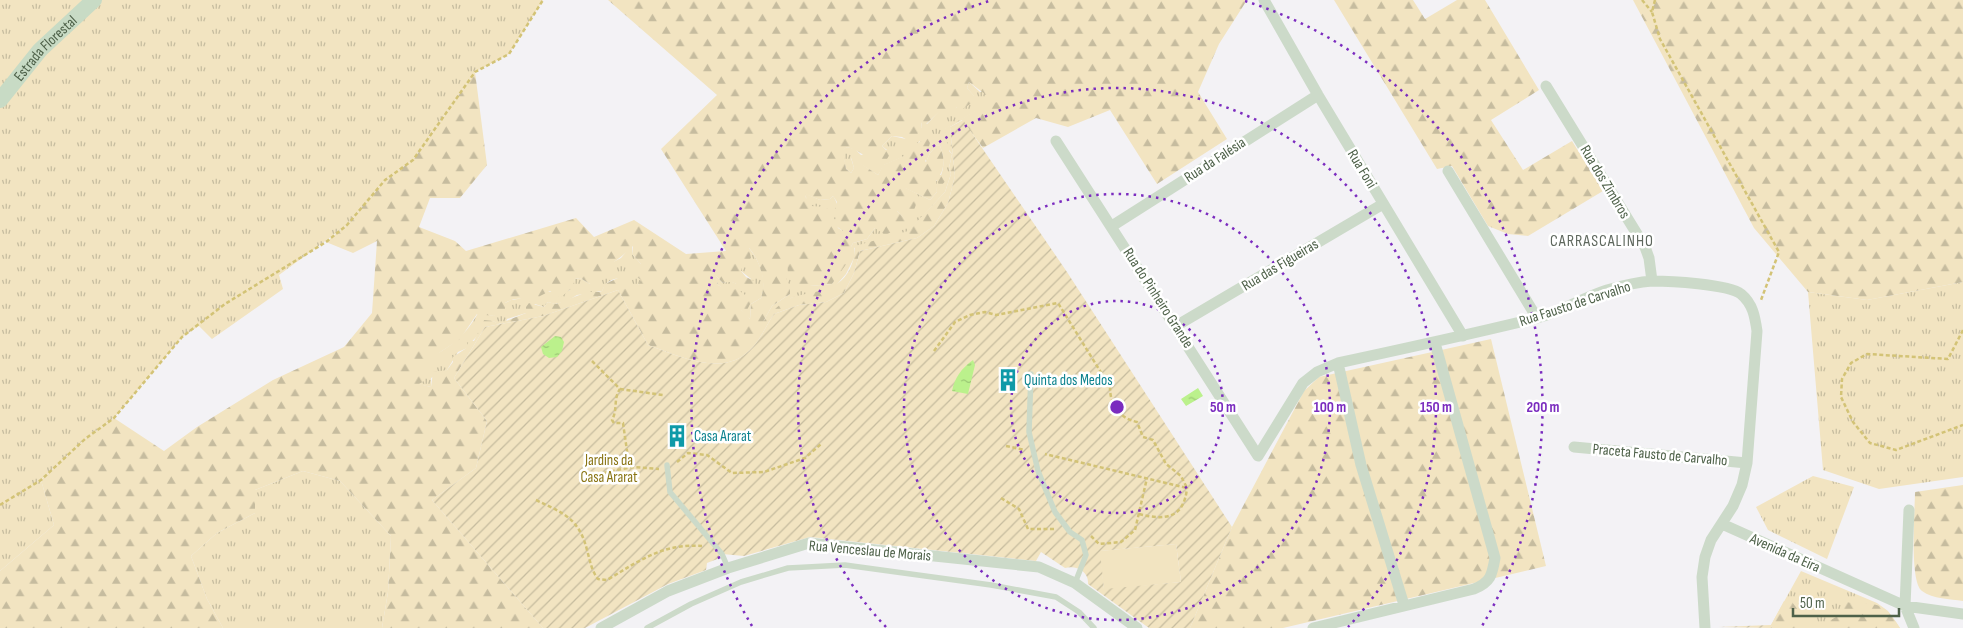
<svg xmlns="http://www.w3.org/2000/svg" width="1963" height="628" viewBox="0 0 1963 628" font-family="'Sofia Sans Condensed',sans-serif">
	<defs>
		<pattern id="grass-tufts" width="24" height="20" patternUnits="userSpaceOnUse" patternTransform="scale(1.25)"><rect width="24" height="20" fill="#f2e4c1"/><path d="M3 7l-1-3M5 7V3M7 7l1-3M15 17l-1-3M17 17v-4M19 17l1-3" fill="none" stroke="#c6bc9f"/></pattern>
		<pattern id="forest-firs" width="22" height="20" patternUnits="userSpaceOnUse" patternTransform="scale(1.25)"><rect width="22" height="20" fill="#f2e4c1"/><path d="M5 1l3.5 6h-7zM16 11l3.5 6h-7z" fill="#c6bc9f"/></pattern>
		<pattern id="garden-furrows" width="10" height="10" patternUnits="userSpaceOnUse" patternTransform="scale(1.25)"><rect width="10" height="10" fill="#f2e4c1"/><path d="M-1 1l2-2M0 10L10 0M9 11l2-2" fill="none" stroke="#c6bc9f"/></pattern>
		<pattern id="water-ripples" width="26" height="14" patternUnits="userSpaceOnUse" patternTransform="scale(1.25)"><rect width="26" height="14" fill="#bbf18c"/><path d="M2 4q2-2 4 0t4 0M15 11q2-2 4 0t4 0" fill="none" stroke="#9ac774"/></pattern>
	</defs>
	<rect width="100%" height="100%" fill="#f3f2f5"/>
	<!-- grass -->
	<path fill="url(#grass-tufts)" d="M0,0H543L509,54L475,72L413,160L385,180L347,225L279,275L283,289L212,339L199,326L182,337L114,418L85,439L41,480L54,525L0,571Z
		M969,82L980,92L1003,85L1010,101L976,111L945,129L950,141L949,151L952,154L949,168L951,174L945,192L908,232L854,248L855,256L846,274L833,289L791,298L760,327L772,306L790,294L771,273L787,259L810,286L832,284L853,243L867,239L875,228L909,224L897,211H905L911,197L904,187L930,200L937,192L935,182C945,177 945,157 940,146L937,145L930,153L926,162L920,141L905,156L884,165L878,175L851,158L854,168L851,173L846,169L842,150L847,147L855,149L861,155L887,150L882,146L892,136L906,139L916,123L922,128L921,121L927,124L942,108L945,111L954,109L974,96L967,88Z
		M804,193L820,200L830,199L833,196C838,202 842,223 844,232L810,206Z
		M632,245L633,255L641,264L642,280L638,285H625L624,278C613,278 607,280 602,291L577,295L567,301L555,304L548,302L544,307L535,304L526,313L507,319L506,322L498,324L493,321L482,326L478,335L465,349L458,352L447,370L431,378V387L417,384L414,363C440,356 465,338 478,313L494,316L505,303L511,300L539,296L545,292L569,291L575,279L580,278L590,284L609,264L621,258Z
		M748,247C760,261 768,281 761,298L751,304L750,319C737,310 733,293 718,285L715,275L723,283L730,281L737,284L751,279L741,271V266Z
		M1963,282V477L1879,489L1823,470L1808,292L1867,300Z
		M303,471L340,481L391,536L388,592L382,628H223L207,599L191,556L217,533L255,513V490Z
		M1813,476L1854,487L1827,559L1768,530L1756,507Z
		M1801,571L1877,603L1888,611L1900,628H1772L1771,625Z"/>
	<!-- forest -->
	<path fill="url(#forest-firs)" fill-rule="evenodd" d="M608,0H1247L1219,44L1198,92L1227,139L1157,184L1110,110L1068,127L1036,118L983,148L962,120L950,127L955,176L948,203L934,226L917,238L860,251L854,273L844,293L826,302L799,305L774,314C767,324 761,338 753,347C725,379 682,357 648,345L618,290L543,316L485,327L454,378L487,421L476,468L432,500L543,628H382L388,592L391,536L340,481L303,471L255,490V513L217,533L191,556L207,599L223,628H0V571L54,525L41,480L85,439L114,418L164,451L197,427L273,380L344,347L372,313L377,241L353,253L326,242L347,225L385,180L413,160L475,72L487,165L460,198H430L419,227L455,241L466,251L576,218L594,237L634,220L686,254L726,251L661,149L717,95ZM969,82L986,95L994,92L993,95H999L1003,87L1002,94L1009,101L980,104L975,111L944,129L949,140L946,146L952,154L949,168L951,174L945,192L908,231L855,246C854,250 855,254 854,257C845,293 820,289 793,297C780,302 771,313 763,322L772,306L790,294V287L785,275L772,273L782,271L787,260L788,274L797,290L810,286L832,284L852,256L851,247L853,243L867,239L875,228L885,235L910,224L897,211H905L912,215L917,202L905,188L930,200L937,192L936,180L941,186L948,178L946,175H940C945,168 944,154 940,146L937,145L930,153L926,162L925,161L931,139L927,138L905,150L904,156L883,165L878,175L851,157L854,168L851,173L846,169L843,150L847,147C859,150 867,159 879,163L887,159L890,154L882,146L892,136L902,137L911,142L920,131L917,125L922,128L921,122L924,126L942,109L946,115H950L957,107L963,109L977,99L967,88ZM805,194L820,200L830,199L833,196L837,202L835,208L843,231L838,228L836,221L826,207L811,206L813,200L806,198ZM633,246V255L641,264L639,268L641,272H639L637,277L641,280L638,285H625V283L637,276L634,271L624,274V278L620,277L605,284L602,291L599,292H587L556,304L548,302L544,307L529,303L526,307V313L499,324L493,321L484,320L474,341H469L465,349L453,357V362L447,370L433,372L431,387L419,384L424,381L428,368L418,364L431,366L430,359L460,339L477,314L494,316L505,310V303C522,293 525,304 538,301L540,296L550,291L560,298L572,288L575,279L580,278L590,284L596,283C605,264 619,261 633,246ZM749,248C760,261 767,282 761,298L751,304L750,319L741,310H747L752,300L737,289L728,290L718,285L716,276L723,283C731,281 736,282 741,289L756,290L754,281L746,277L741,271L744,261H748L751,258Z
		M1334,0H1413L1425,19L1457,0H1485L1539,90L1491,120L1523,170L1572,141L1603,191L1528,236L1508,234L1488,226L1452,166L1437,169Z
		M1633,0H1963V282L1867,300L1808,292L1754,228Z
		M1491,339L1546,566L1283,628H1190L1232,527L1304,391L1319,377Z
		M1963,485V601C1950,599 1933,599 1922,591C1909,582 1915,510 1915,492Z
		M1784,601L1792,602L1798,610L1804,628H1772L1771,625Z
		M1845,602C1874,605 1882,598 1900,628H1826L1827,622L1838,616Z"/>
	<!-- park -->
	<path fill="#f2e4c1" d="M1176,544L1181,582L1104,590L1099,551Z"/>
	<!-- garden -->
	<path fill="url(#garden-furrows)" fill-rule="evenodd" d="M963,120L1067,272L1232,527L1190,628H1149L1088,584C1089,571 1076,565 1065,568L1041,552L1036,561L810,537L744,556L722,554L719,555L720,558L707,563L706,570L668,584L585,628H543L432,500L476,468L487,421L454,378L485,327L543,316L618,290L648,345C682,357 725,379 753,347C761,338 767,324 774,314L799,305L826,302L844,293L854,273L860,251L917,238L934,226L948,203L955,176L950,127ZM1176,544L1181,582L1104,589L1100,551Z
		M1771,625L1772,628L1718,627Z"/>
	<!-- water -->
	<path fill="url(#water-ripples)" d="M555,336L561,337L564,342L562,351L557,357L549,358L543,354L541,347Z
		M973,360L975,365L968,394L952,391C955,377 961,369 973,360Z
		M1198,388L1203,396L1186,406L1181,399Z"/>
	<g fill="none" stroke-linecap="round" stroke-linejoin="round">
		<!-- path -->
		<path stroke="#d3c376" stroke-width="2.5" stroke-dasharray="4 2.5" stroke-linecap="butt" d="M1642,0L1652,12
			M1655,0L1652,12L1660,39L1779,252L1761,300
			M1963,330L1948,359L1867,354L1851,363L1842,379L1841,397L1853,422L1870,443L1896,450L1963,425
			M934,351L955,322L970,315L985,312L996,315L1058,303L1110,387C1110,405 1119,418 1137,422L1143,437L1153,440L1166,464L1181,476L1187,488L1045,454
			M592,361L620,389C613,399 618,409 612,420L614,423H623L629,465L632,467
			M620,389L663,395
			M1006,446L1025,450
			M677,462L688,453L707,455L732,473L764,472L805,458L821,444
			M579,478L632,467L659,469
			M1001,498L1019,509L1028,529H1055
			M536,500C563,513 579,518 587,550C590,560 591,570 598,579L607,580C639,561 663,543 702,546
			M0,505L41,480L85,439L114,418L182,337L225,304L326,242L347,225L385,180L413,160L475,72L509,54L543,0
			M1139,514C1166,521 1184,518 1187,488
			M1091,536L1099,544L1121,542L1135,530L1147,478"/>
		<!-- lane -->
		<path stroke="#ccdac9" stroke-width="5.5" d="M1031,374L1029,432L1038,471L1055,512L1070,532L1082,540L1086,555L1075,583
			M667,465L670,492L722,554L728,568
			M647,628L691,604L741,582L788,568L845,565L991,585L1056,597L1079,612L1094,628"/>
		<!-- street -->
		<path stroke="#ccdac9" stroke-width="11" d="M1264,0L1318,95L1463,336
			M1546,86L1645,247L1649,258L1652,281
			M1056,141L1258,456L1303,383L1317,372L1338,363C1403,349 1468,335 1533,319C1559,313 1582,298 1607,290C1621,286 1637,282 1652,281C1669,281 1728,284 1741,294C1753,304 1755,317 1757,331L1747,463L1742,485L1733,506L1711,540L1705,557L1702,577L1705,628
			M1448,171L1537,318
			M1112,226L1318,95
			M1176,326L1383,204
			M1338,363L1361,465L1404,605
			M1574,447L1747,463
			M1909,510L1905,606L1914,628
			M1722,524L1905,606L1963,614
			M601,628L668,591L728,568L809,543L1039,567L1075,583L1137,628
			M1313,628L1474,589C1491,582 1492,575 1495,558L1435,343"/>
		<!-- secondary -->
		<path stroke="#c8dbc5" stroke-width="16" id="s1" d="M0,100L40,50L94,0"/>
	</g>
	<!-- distance rings -->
	<g fill="none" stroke="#7b2cbf" stroke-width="2.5" stroke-dasharray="2.5 5">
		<circle cx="1117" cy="407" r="106"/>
		<circle cx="1117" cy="407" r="213"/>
		<path d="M886 627A319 319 0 1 1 1348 627"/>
		<path d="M752 626A426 426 0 0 1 989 1M1245 1A426 426 0 0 1 1482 626"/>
	</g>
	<!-- icons -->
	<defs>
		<symbol id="building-bare" viewBox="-9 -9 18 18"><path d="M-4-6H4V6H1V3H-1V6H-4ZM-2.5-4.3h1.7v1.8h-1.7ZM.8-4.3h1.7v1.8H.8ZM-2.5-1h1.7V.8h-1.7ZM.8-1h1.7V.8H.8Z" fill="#0f9aa8" stroke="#fff" stroke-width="2.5" paint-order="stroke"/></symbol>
	</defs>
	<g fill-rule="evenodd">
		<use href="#building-bare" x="992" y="364" width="32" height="32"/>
		<use href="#building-bare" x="661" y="420" width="32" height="32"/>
	</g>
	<g text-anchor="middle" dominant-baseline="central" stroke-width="5" stroke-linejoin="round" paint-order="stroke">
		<!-- street labels -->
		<g font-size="15" fill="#4e6149" stroke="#fff">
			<text stroke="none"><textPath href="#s1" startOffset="69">Estrada Florestal</textPath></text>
			<text transform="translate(1215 160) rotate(-33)">Rua da Falésia</text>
			<text transform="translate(1362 169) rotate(59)">Rua Foni</text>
			<text transform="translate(1605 182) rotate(59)">Rua dos Zimbros</text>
			<text transform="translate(1280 265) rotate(-31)">Rua das Figueiras</text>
			<text transform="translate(1158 298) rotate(57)">Rua do Pinheiro Grande</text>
			<text transform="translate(1575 304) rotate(-18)">Rua Fausto de Carvalho</text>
			<text transform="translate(1660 455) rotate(5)">Praceta Fausto de Carvalho</text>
			<text transform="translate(870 551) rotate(5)">Rua Venceslau de Morais</text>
			<text transform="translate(1785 553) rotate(24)">Avenida da Eira</text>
		</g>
		<!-- culture labels -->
		<g font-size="15" fill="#0d838f" stroke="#fff" text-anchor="start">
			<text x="1024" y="380">Quinta dos Medos</text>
			<text x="694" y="436">Casa Ararat</text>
		</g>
		<!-- park labels -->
		<g font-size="15" fill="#897413" stroke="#fff">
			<text x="609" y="460">Jardins da<tspan x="609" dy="17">Casa Ararat</tspan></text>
		</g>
		<!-- neighbourhood labels -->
		<g font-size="16" letter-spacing="1" fill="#5f685e" stroke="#fff">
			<text x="1602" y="241">CARRASCALINHO</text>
		</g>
	</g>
	<circle cx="1117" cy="407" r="8" fill="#7b2cbf" stroke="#fff" stroke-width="2.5"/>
	<g font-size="15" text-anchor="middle" font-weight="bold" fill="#7b2cbf" stroke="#fff" stroke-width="5" stroke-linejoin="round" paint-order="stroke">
		<text x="1223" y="412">50 m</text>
		<text x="1330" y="412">100 m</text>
		<text x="1436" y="412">150 m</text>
		<text x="1543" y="412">200 m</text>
	</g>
	<!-- scale -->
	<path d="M1793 608v8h106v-8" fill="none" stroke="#4e6149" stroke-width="2.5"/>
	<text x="1800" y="608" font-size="15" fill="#4e6149" stroke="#ffffff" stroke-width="4" paint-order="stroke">50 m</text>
</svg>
